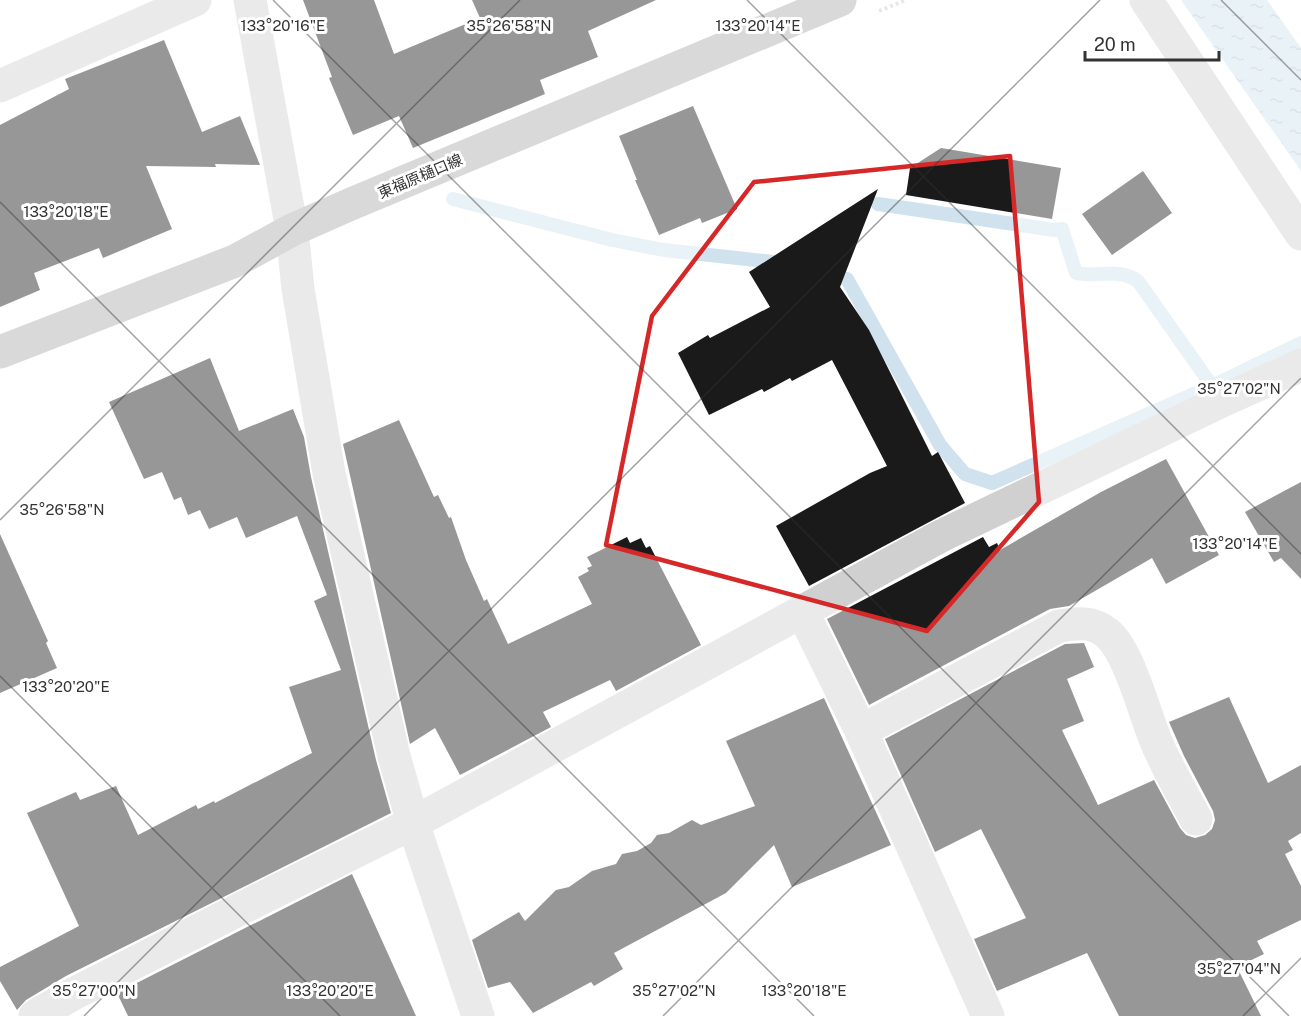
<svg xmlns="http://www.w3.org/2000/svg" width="1301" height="1016" viewBox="0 0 1301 1016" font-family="'Public Sans','Noto Sans JP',sans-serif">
	<defs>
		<pattern id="water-ripples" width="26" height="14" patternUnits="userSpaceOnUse" patternTransform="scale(1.5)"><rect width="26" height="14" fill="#cfe2ee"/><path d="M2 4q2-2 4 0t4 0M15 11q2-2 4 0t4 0" fill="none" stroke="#b2c2cd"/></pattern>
	</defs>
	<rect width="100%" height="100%" fill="#fff"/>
	<!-- water -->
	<path fill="url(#water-ripples)" d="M1181,0H1267L1301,48V171Z"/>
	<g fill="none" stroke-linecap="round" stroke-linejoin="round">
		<!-- stream -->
		<path stroke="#cfe2ee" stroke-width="14" d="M453,199L612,240L664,250L783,263
			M878,204L1054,230L1062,229L1076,273C1098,278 1117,267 1138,281L1212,386
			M828,274L847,279L940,445L965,474L992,483L1212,386L1301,343"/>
	</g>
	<!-- building -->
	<path fill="#1a1a1a" d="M303,0H374L394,54L480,18L472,0H656L588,31L598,57L540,80L545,94L413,148L399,116L353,135L329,78L332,77Z
		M164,40L202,132L240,116L260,165L215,164L216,167L146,166L172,229L103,258L99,248L34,273L40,290L0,307V125L69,89L65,79Z
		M693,106L737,209L702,223L700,218L659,235L635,180H637L619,136Z
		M941,148L1061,168L1052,219L906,195L910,168Z
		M1143,171L1172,213L1112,255L1082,214Z
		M878,189L840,287L869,330L932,456L938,452L965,503L809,586L776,526L870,473L887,466L832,360L792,381L790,378L764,392L762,389L709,415L678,353L708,335L710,338L770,307L749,272Z
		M210,358L239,431L293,409L304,437L311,477L376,760L391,813L66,976L26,1000L17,1010L0,981V967L79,926L27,813L76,792L80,800L116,786L138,835L196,805L198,809L214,801L215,803L312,753L289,687L341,670L314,601L327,595L297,516L246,538L237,517L209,529L200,510L188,515L181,497L174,500L162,472L144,479L109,402Z
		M399,420L434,497L438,495L449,518L451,517L466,560L484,601L487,599L508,644L592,604L578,577L589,571L587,568L592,566L587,557L627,537L630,543L641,538L646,548L650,546L701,645L616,691L610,680L543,712L551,727L460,775L435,728L410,744L343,444Z
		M1166,459L1219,555L1166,584L1152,558L1069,606L1050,609L869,705L827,619L983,537L989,547L997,543L1000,550L1101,492Z
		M1301,482V579L1281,558L1274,562L1245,512Z
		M0,534L48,641L46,643L57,668L0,693Z
		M1084,643L1094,667L1067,679L1084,721L1062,730L1098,805L1154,780L1180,828L1186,835L1195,838L1205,835L1212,829L1215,820L1213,811L1184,756L1169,722L1229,697L1268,783L1301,765V833L1288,841L1293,850L1285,854L1301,886V920L1257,941L1264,954L1237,967L1261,1016H1119L1087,953L997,991L974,939L1026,918L981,829L935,852L885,739L1065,644Z
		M824,698L891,845L792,887L774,845L726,893L614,953L623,969L594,986L591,982L533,1013L510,982L488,988L472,940L519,912L525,921L556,890L569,887L592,871L616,864L622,854L637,851L651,843L657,835L669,833L692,820L701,825L755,806L726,741Z
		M352,874L416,1016H128L117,993Z"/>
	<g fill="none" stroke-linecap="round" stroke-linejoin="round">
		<!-- path -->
		<path stroke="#cdcdcd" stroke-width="4" stroke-dasharray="3 3" stroke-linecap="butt" d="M879,11L906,0"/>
		<!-- minor -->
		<path stroke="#d0d0d0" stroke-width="33" d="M250,0L292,230L298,289L329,473L394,756L413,823L478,1016
			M1146,0L1301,234
			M0,86L195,0
			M803,613L861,731L988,1016
			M861,731L1059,626C1076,623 1093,621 1107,633C1130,652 1145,717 1158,746C1169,771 1183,795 1196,819
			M35,1016L75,993L244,907L413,823L941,536L1220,402L1301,365"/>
		<!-- major -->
		<path stroke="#ababab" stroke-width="33" d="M0,352L235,261L292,230L351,204L840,0"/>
	</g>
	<!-- marked area -->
	<path d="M0 0H1301V1016H0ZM1010,156L1039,502L927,631L606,545L652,316L754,182Z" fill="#fff" fill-opacity=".55" fill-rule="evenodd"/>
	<path fill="none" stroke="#d62828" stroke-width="4.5" stroke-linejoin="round" d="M1010,156L1039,502L927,631L606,545L652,316L754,182Z"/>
	<!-- ticks -->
	<path fill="none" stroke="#333" stroke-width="1.5" stroke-opacity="0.45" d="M273,0L1289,1016M747,0L1301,554M1221,0L1301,80M0,202L814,1016M0,520L520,0M0,676L340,1016M84,1016L1100,0M663,1016L1301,378M1243,1016L1301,958"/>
	<g text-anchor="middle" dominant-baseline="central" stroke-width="6" stroke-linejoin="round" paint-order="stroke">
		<!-- street labels -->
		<g font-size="15" fill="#333" stroke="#fff">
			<text transform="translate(420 176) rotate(-23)">東福原樋口線</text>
		</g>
	</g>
	<g font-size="15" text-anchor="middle" fill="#333" stroke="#fff" stroke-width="6" stroke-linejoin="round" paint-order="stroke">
		<text x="283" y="31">133°20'16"E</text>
		<text x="509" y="31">35°26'58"N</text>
		<text x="758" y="31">133°20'14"E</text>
		<text x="66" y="217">133°20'18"E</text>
		<text x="1239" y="394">35°27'02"N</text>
		<text x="62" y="515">35°26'58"N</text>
		<text x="1235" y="549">133°20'14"E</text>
		<text x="66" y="692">133°20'20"E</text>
		<text x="1239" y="974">35°27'04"N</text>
		<text x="94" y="996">35°27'00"N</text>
		<text x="330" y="996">133°20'20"E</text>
		<text x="674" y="996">35°27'02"N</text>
		<text x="804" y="996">133°20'18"E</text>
	</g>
	<!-- scale -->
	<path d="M1085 51v9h134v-9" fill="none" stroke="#333333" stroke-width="3"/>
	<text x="1094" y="51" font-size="18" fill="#333333" stroke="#ffffff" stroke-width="4.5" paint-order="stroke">20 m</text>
</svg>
